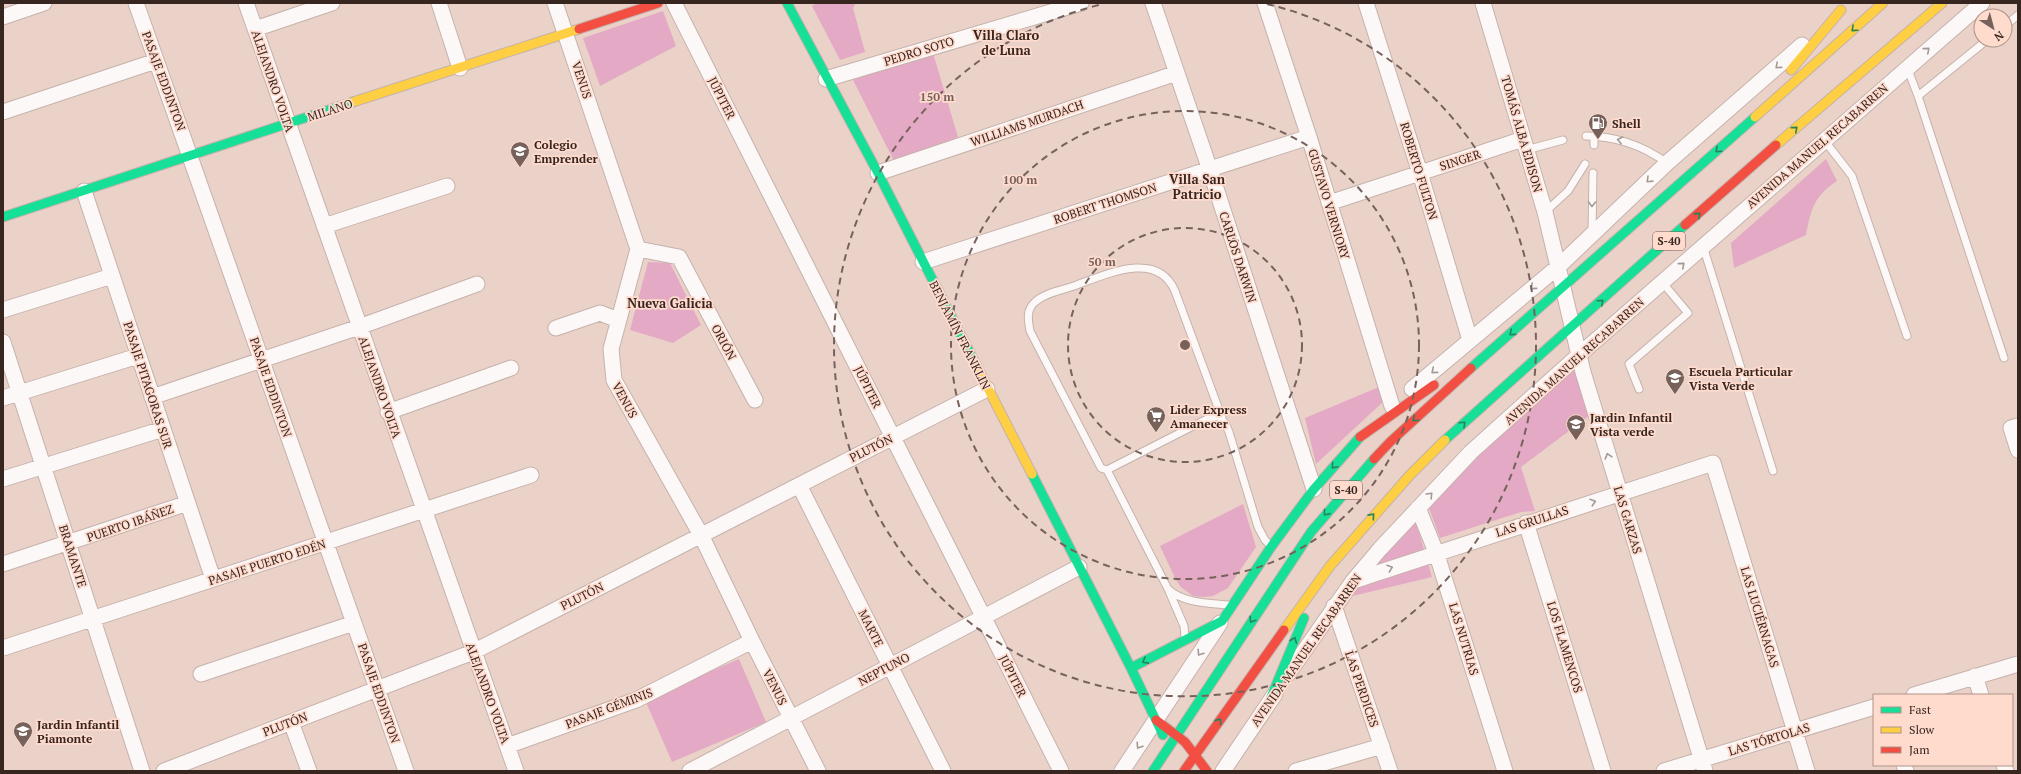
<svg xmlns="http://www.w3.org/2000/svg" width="2021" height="774" viewBox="0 0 2021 774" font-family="'PT Serif',serif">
	<rect width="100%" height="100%" fill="#ead2c9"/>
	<!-- green -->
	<path fill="#e4a9c4" d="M817,3H856L853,8L865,52L840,60L812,6Z
		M663,11L676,46L600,86L583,38Z
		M933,53L958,137L894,161L853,80Z
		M1826,159L1837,181C1814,196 1811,209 1806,235L1734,268L1731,243Z
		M648,262L670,263L701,325L673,343L630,330Z
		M1576,364L1589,416L1521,467L1535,511L1521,512L1440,538L1427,503Z
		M1379,387L1384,401L1316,464L1305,418Z
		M1243,504L1256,547L1228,588L1213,596L1203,597L1193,596L1181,587L1176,580L1160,546Z
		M1414,515L1432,577L1344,598Z
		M739,659L766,722L672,762L645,700Z"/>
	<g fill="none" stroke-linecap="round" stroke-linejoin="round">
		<defs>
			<path id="lane" d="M2005,26L2018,15
				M1907,67L1918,96L2004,358
				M1918,96L1987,40
				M1586,136C1617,136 1642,145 1667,163
				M1824,140L1852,176L1907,336
				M1594,145V136
				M1526,150L1563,140
				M1545,212L1568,191L1585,164
				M1592,233L1593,173
				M1703,246L1773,471
				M1639,389L1629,364L1688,313L1662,282
				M1107,470L1101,468L1030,331C1028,320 1026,310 1035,302C1044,293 1063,290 1074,286C1105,275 1157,249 1175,291L1222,418
				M1169,591L1184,626L1185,637
				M1228,605C1208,603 1183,603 1168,589L1107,470L1207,419L1218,416L1225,423L1229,432L1258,527L1265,540L1270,545"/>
			<path id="street" d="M136,3L406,771
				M246,3L516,771
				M439,3L460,68
				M555,3L638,249L611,349L614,380L701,535L752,641L818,771
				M674,3L1061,771
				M1153,3L1210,170L1314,489
				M1265,3L1309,137L1392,406
				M1366,3L1420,173L1470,340
				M1483,3L1545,212L1583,372L1705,771
				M3,17L44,3
				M255,29L332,3
				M826,79L1081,3
				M3,112L156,61
				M878,173L1177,73
				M84,191L213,579
				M1329,203L1523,139
				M324,226L447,186
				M638,249L679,257L755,400
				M923,262L1309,137
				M3,310L112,276
				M556,328L600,313L618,320
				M3,342L142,771
				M1412,389L1559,266L1667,163L1802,45
				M152,397L359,327L477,284
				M3,398L138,356
				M388,412L511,368
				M2018,426L2011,428L2018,450
				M3,479L163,429
				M799,485L943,771
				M1418,508L1436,552L1505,771
				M1526,523L1603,771
				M3,564L188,503
				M1353,581L1713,463L1807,771
				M1334,606L1390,771
				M3,648L531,475
				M201,674L354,623
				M1288,674L1353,581L1380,549L1471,452L1579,355L1982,3
				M1975,676L1981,695
				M1914,695L2018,664
				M291,722L309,771
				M507,746L636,700L752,641
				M1904,765L1906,771
				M2004,765L2006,771
				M164,771L473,652L987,389
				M690,771L1079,567
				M1122,771L1220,623
				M1223,771L1275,694
				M1296,771L1382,746
				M1664,771L1874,707"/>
			<path id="fast" d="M787,3L878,173L975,363
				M3,217L353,102
				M1471,368L1755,117
				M1445,440L1685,225
				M1032,474L1131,668L1163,735
				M1131,668L1222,621L1271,547L1314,489L1360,437
				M1269,702L1304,618
				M1153,771L1311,532L1374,459"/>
			<path id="slow" d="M1791,70L1841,10
				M353,102L579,29
				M1755,117L1883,3
				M1776,145L1942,3
				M975,363L1032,474
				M1284,630L1330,566L1410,475L1445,440"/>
			<path id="jam" d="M579,29L658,3
				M1685,225L1776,145
				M1360,437L1434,385
				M1374,459L1390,442L1471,368
				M1156,720L1185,742L1207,771
				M1184,771L1284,630"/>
		</defs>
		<!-- lane casing -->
		<use href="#lane" stroke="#c5b2ab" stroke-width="9"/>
		<!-- street casing -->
		<use href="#street" stroke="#c5b2ab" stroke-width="17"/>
		<!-- fast casing -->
		<use href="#fast" stroke="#c5b2ab" stroke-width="11"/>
		<!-- slow casing -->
		<use href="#slow" stroke="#c5b2ab" stroke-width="11"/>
		<!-- jam casing -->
		<use href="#jam" stroke="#c5b2ab" stroke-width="11"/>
		<!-- lane -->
		<use href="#lane" stroke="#fcf8f7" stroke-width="7"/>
		<!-- street -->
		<use href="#street" stroke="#fcf8f7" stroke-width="15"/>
		<!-- fast -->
		<use href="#fast" stroke="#16e098" stroke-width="9"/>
		<!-- slow -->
		<use href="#slow" stroke="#ffcf43" stroke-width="9"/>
		<!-- jam -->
		<use href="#jam" stroke="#f24e42" stroke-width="9"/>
	</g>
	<!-- one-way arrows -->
	<defs><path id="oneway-chevron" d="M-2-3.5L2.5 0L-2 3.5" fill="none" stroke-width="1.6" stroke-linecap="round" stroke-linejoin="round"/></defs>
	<g stroke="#26835c">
		<use href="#oneway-chevron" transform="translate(1854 29) rotate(138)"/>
		<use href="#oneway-chevron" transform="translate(1795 129) rotate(-41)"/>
		<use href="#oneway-chevron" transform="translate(1718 150) rotate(138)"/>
		<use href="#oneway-chevron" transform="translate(1698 215) rotate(-42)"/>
		<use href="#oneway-chevron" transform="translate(1601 302) rotate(-42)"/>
		<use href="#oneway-chevron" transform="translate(1512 333) rotate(139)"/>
		<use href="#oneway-chevron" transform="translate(1415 419) rotate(138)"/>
		<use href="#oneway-chevron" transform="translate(1463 424) rotate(-43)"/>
		<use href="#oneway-chevron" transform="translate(1334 466) rotate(131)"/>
		<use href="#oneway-chevron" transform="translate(1326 513) rotate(129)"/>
		<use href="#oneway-chevron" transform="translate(1372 516) rotate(-48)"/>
		<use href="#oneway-chevron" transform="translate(1252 620) rotate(123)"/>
		<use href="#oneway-chevron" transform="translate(1294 640) rotate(-68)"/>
		<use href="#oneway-chevron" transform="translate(1145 661) rotate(152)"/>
		<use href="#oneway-chevron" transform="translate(1219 721) rotate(-55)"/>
	</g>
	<g stroke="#a39a96">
		<use href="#oneway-chevron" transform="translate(1927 50) rotate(-41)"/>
		<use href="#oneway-chevron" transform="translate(1778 66) rotate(139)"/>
		<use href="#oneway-chevron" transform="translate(1620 140) rotate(-167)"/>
		<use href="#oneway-chevron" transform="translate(1649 180) rotate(136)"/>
		<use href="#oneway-chevron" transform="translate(1592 204) rotate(91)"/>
		<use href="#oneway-chevron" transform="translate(1682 265) rotate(-41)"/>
		<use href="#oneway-chevron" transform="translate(1533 287) rotate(140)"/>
		<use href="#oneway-chevron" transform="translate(1434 371) rotate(140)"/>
		<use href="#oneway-chevron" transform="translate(1608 456) rotate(-107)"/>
		<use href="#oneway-chevron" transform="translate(1430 495) rotate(-46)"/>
		<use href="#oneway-chevron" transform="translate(1593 502) rotate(-18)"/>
		<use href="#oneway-chevron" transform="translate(1390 568) rotate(-19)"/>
		<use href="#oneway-chevron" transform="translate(1200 653) rotate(123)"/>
		<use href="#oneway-chevron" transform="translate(1139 746) rotate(124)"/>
	</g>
	<!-- distance rings -->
	<g fill="none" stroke="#76625b" stroke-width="2" stroke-dasharray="7 5">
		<circle cx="1185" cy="345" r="117"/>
		<circle cx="1185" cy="345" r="234"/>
		<path d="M1267 4A351 351 0 1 1 1103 4"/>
	</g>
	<!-- icons -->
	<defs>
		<symbol id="fuel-pin" viewBox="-11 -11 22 30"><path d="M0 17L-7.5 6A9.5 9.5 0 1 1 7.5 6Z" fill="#76625b" stroke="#ffdbce"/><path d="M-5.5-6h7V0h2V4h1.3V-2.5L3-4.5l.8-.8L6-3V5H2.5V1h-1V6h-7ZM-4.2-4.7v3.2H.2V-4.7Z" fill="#fff"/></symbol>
		<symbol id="school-pin" viewBox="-11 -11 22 30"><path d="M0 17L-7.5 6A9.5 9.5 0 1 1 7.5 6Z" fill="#76625b" stroke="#ffdbce"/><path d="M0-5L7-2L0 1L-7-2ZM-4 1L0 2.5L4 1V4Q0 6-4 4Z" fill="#fff"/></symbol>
		<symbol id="supermarket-pin" viewBox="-11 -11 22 30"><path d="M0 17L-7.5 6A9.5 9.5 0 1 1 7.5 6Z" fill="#76625b" stroke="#ffdbce"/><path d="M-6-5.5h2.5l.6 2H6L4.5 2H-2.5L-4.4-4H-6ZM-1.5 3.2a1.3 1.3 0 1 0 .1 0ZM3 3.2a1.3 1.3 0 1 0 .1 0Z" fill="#fff"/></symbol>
	</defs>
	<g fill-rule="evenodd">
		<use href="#fuel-pin" x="1587" y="112" width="22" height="30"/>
		<use href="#school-pin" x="509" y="140" width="22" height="30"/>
		<use href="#school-pin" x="1664" y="367" width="22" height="30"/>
		<use href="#supermarket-pin" x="1145" y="405" width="22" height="30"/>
		<use href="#school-pin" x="1565" y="413" width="22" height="30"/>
		<use href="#school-pin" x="12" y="720" width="22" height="30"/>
	</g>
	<g text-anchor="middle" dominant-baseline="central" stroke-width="3.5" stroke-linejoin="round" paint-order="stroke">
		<!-- shield labels -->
		<g fill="#ffdbce" stroke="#735c54" stroke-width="1">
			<rect x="1653" y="232" width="32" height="18" rx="3"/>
			<rect x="1330" y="481" width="32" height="18" rx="3"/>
		</g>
		<g font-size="11" font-weight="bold" fill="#372620">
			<text x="1669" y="241">S-40</text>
			<text x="1346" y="490">S-40</text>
		</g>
		<!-- street labels -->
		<g font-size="12" fill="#372620" stroke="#ffdbce">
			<text transform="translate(919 51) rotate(-17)">PEDRO SOTO</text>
			<text transform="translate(582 80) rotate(72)">VENUS</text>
			<text transform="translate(164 81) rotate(70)">PASAJE EDDINTON</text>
			<text transform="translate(273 81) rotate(71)">ALEJANDRO VOLTA</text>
			<text transform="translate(722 98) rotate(63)">JÚPITER</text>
			<text transform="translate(330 110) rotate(-18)">MILANO</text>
			<text transform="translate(1027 123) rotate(-19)">WILLIAMS MURDACH</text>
			<text transform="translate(1522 134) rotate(74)">TOMÁS ALBA EDISON</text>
			<text transform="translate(1817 146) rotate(-41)">AVENIDA MANUEL RECABARREN</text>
			<text transform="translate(1460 160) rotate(-18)">SINGER</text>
			<text transform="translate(1419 171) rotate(73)">ROBERTO FULTON</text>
			<text transform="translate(1105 203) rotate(-18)">ROBERT THOMSON</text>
			<text transform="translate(1329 204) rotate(73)">GUSTAVO VERNIORY</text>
			<text transform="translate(1238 257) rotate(72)">CARLOS DARWIN</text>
			<text transform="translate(960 335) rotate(63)">BENJAMÍN FRANKLIN</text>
			<text transform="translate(724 342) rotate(62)">ORIÓN</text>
			<text transform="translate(1574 361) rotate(-42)">AVENIDA MANUEL RECABARREN</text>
			<text transform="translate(148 385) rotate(72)">PASAJE PITAGORAS SUR</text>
			<text transform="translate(271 387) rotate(71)">PASAJE EDDINTON</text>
			<text transform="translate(380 387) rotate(71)">ALEJANDRO VOLTA</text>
			<text transform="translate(868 387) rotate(63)">JÚPITER</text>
			<text transform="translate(625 400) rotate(61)">VENUS</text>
			<text transform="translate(871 448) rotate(-27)">PLUTÓN</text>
			<text transform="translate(1628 520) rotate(73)">LAS GARZAS</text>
			<text transform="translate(1532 521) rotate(-18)">LAS GRULLAS</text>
			<text transform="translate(130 523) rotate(-19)">PUERTO IBÁÑEZ</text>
			<text transform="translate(73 556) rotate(72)">BRAMANTE</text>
			<text transform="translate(267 562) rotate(-18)">PASAJE PUERTO EDÉN</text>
			<text transform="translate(582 596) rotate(-27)">PLUTÓN</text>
			<text transform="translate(1760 617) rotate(73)">LAS LUCIÉRNAGAS</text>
			<text transform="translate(871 628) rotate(63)">MARTE</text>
			<text transform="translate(1464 639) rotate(73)">LAS NUTRIAS</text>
			<text transform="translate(1565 647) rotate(73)">LOS FLAMENCOS</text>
			<text transform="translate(1306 650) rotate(-55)">AVENIDA MANUEL RECABARREN</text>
			<text transform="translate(884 669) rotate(-28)">NEPTUNO</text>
			<text transform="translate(1013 676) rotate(63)">JÚPITER</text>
			<text transform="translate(775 687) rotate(63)">VENUS</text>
			<text transform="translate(1362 689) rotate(71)">LAS PERDICES</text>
			<text transform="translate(379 693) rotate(71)">PASAJE EDDINTON</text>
			<text transform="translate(488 693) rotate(70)">ALEJANDRO VOLTA</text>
			<text transform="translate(609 708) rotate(-21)">PASAJE GÉMINIS</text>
			<text transform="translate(285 724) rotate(-21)">PLUTÓN</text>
			<text transform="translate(1769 739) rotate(-17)">LAS TÓRTOLAS</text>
		</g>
		<!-- poi labels -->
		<g font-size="12" font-weight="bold" fill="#372620" stroke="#ffdbce" text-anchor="start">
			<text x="1612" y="123">Shell</text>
			<text x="534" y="144">Colegio<tspan x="534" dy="14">Emprender</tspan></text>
			<text x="1689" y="371">Escuela Particular<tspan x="1689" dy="14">Vista Verde</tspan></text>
			<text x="1170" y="409">Lider Express<tspan x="1170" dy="14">Amanecer</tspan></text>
			<text x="1590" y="417">Jardin Infantil<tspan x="1590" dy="14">Vista verde</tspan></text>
			<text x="37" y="724">Jardin Infantil<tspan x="37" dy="14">Piamonte</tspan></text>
		</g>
		<!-- neighbourhood labels -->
		<g font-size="13" font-weight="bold" fill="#372620" stroke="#ffdbce">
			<text x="1006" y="35">Villa Claro<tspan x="1006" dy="15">de Luna</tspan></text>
			<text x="1197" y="179">Villa San<tspan x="1197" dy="15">Patricio</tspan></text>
			<text x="670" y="303">Nueva Galicia</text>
		</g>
	</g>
	<circle cx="1185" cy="345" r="6" fill="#76625b" stroke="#ffdbce" stroke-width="2"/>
	<g font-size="12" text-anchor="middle" font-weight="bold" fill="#76625b" stroke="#ffdbce" stroke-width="3.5" stroke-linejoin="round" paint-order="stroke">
		<text x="937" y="101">150 m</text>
		<text x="1020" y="184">100 m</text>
		<text x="1102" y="266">50 m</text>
	</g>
	<!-- border -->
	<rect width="2021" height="774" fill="none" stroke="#372620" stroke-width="8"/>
	<!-- legend -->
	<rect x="1873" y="694" width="140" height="72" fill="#ffdbce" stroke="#af9388"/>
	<rect x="1881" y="707" width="20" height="6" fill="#16e098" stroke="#af9388"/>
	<text x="1909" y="714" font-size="12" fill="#372620">Fast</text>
	<rect x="1881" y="727" width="20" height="6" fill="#ffcf43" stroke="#af9388"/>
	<text x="1909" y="734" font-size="12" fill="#372620">Slow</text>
	<rect x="1881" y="747" width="20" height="6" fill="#f24e42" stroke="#af9388"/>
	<text x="1909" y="754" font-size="12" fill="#372620">Jam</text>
	<!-- north arrow -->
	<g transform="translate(1993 28) rotate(144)"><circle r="19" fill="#ffdbce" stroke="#af9388"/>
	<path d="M0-3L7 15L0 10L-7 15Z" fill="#76625b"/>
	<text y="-6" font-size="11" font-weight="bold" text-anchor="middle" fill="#372620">N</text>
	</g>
</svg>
